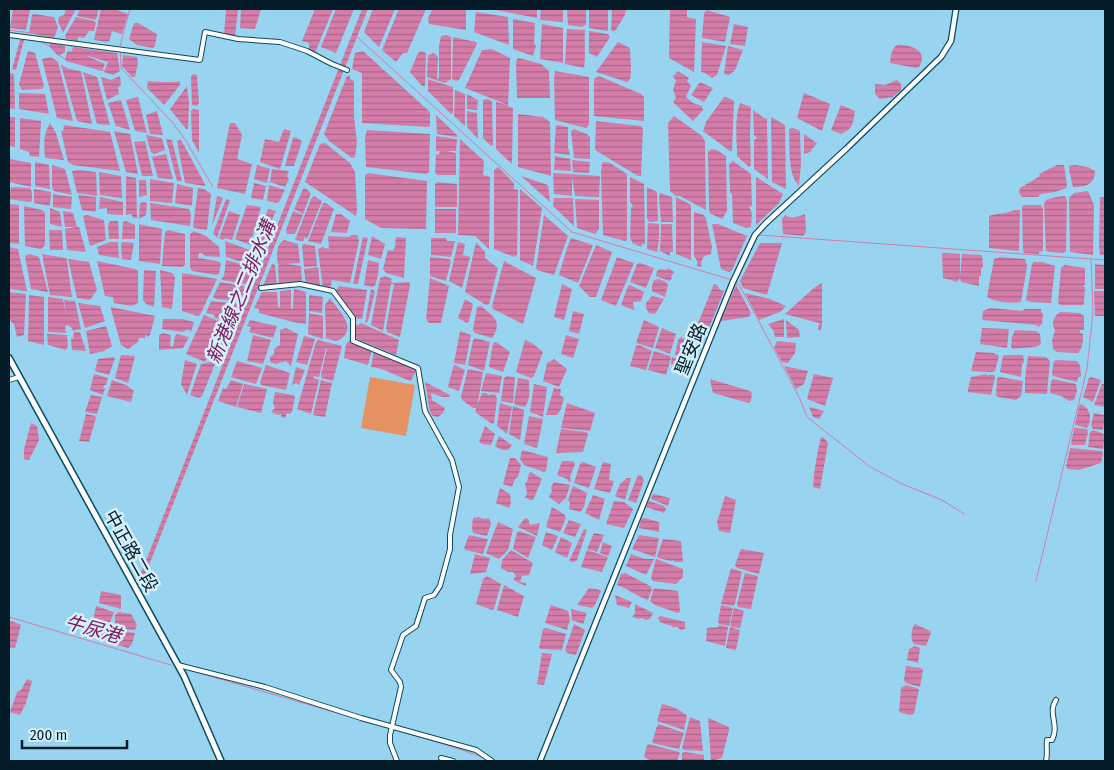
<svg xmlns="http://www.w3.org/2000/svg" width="1114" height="770" viewBox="0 0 1114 770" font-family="'Fira Sans Condensed','Noto Sans TC',sans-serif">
	<defs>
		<pattern id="water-rules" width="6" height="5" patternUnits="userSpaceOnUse" patternTransform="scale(1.25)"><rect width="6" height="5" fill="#d57da9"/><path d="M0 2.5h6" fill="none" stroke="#ab668a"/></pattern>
	</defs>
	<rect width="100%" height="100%" fill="#98d3f0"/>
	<!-- grass -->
	<path fill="#e59263" d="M370,377L415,385L406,436L361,428Z"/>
	<!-- water -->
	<path fill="url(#water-rules)" d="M13,9H30L26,30L10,28Z
		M66,9H76L63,33L58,21L59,17L64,15Z
		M80,9H98C97,12 99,16 95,20L77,16Z
		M101,9H114L128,14L122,34L112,31L109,42L94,40Z
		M226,9H238L235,37L224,35Z
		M241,9H261L255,29L240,28Z
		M315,9H333L315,53L309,51V43L302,41Z
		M336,9H354L336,53L321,47Z
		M362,9H368L140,588L138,581Z
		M373,9H395L379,47L364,32Z
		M399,9H426L407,53H403L396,62L382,50Z
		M433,9H464L466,11V30L429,24L428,18Z
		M490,9H537V18Z
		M541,9H563V22L540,20Z
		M567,9H586V24L582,27L568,25Z
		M589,9H608V31L589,28Z
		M612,9H626L625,15L615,31H612L611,29Z
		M670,9L687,10V17L696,19L694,72L669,58Z
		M707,10L730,17L725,42L702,38L704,13Z
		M476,12L508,17L509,45L474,32Z
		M34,14L54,17L58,27L54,38L29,33L32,15Z
		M76,17L94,21L96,23L94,31H89L84,38L78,37V41L66,39L65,36Z
		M513,19L535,23L534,43L536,46L533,56L513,49Z
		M134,23H138L157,34L155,46L153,48L137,45L129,39Z
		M542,24L563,28V63L540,59Z
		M734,24L748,27L745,46L730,44Z
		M567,29L585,30C584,43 586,55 584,68L565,64Z
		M589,31L608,34L610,37L597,57L589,53Z
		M447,35L451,37V79L445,83L427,77L428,55L434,53L438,57L437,79L439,78V46L441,36Z
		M453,37L476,42L477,44L459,80L456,81L452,79Z
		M20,40H24L16,70L12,69Z
		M618,42L630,48L631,70L630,79L627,82L596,72Z
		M702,42L726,46L717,75L712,78L705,73L701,72Z
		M50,43L65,46V52L58,56L49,46Z
		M897,45C905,44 923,48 922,59C922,62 920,65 919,67L916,68L890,63C891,56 891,49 897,45Z
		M728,46L743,50L735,70L729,75L724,74Z
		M73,47L117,53L120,71L113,75L104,72L108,62L85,55L105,64L102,71L65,60L67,52L72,51Z
		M492,49L510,58L508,106L513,108L512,164L496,149V102L508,105L465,88L482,50Z
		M28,51L35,53L44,86L42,89L22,90L19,84Z
		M363,51L430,112V124L429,127L362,123V73L352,69L355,53Z
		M421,51L426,53L425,86H422L410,72L418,53Z
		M123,55L137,57L138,62L135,77H132L122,66Z
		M51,57L58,62L73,121L57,118L42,59Z
		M519,58L541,64L549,71L550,98H517L516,63L517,59Z
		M61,65L69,69L81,71L92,124L77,121Z
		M555,71L589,77V125L586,128L555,120L554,78Z
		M678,71L689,78L687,81L691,86L686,97L693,103L702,106L703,110L693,121L673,102L676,98L673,89L676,81L673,76Z
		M83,72L97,77L110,125L97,124Z
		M9,73L14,74L15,109L9,108Z
		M193,74L197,75L199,103L197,106L192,105L191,76Z
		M120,76L121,84L118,88L119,94L107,100L101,77L111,80Z
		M347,76H350V79L354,81V116L357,143L355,157L352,158L329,141L324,134Z
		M599,76L641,94L644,97V121L594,116V79Z
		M428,79L453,87V113L451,114L428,91Z
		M897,80L901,84V90L893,97L880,99L875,94V84L885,85Z
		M148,81C156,82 172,83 180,81V85L164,105L147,88Z
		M700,82L713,88L704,102L691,95Z
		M187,86L189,104L188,129H186L170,109Z
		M455,90L465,94V126L454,116Z
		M19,93L45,94L49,114L19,109Z
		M804,93L830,104L822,131L797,118Z
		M467,94L478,100L477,110L467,109Z
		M138,97L147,133L135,131L126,100Z
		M724,97H726L734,101L732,151H730L703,131L706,122Z
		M487,99L492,101L493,145L491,146L483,138V100Z
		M121,100L130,130L116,126L108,103Z
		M740,103L751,107L750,136L751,165L749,167L737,156C737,139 734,120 740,103Z
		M841,105L855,111C853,123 853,129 841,134L831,130Z
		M193,109L199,110V153L192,140L191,111Z
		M753,110L764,118L767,119L768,179L754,169V140L757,138L754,135Z
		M157,111L163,135L150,134L146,115Z
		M467,111L477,113L478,139L467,127Z
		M518,114L543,117L550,122L551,176L518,167Z
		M436,115L457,135V137L437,134Z
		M674,116L702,136L705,141L706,210L680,196H676L670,191L668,123Z
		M9,117H15V147L9,146Z
		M771,117L785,125L786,189L772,182Z
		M20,118L41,121L39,157L30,156L29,152L20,149Z
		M596,121L641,126L643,129L641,176H638L595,150Z
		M50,123L56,133L64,160L45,158C44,145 43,135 50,123Z
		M230,123H235L242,135L237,159L252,164L245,194L217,188Z
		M64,125L110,132L120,171L73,165L68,162L61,131H63Z
		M556,125L568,127V148L570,155L554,153Z
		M793,128L800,131L801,164L799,185C787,175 790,145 789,129Z
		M285,129L291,131L280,169L260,162L265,139L279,142L283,131Z
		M574,129L587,134L590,137V159L574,158L571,131Z
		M367,130L430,134L429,172L426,174L366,167L365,137Z
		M114,131L130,134L138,174L126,172Z
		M804,134L817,143L810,152L804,154Z
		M146,135L162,138L165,150L154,154L151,152Z
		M436,136L457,139L456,151H447L456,153V175H437L435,172L436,154L439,155L440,151H436Z
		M295,137L302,141L294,166H285L293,138Z
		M166,139L172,140L182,181H177Z
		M460,139L484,161L483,175L490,177L489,249L475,236L458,235Z
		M181,140L206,186L185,183L177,141Z
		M145,141L153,176H142L134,142Z
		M325,143L350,163L355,172L357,210L356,216L305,182L320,144Z
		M711,149L717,150L726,156L727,211L722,219L711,214L709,211L708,152Z
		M166,154L173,179L158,178L152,157Z
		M555,156L570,159L571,171L554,170Z
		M9,159L31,163V187L9,182Z
		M572,160L590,162L589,173L573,172Z
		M733,161L751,174L752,206L749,207L752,213L751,227L746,228L733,223L732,195L730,192L729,164Z
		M35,162L49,165L50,189L35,186Z
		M604,162L610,163L627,174V240L625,241L603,235L601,173L602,163Z
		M52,165L65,169L72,195L54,191L52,187Z
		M257,165L270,169L267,183L254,179Z
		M1057,165H1064L1067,185L1066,188L1055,192L1041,194L1038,197H1022L1019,193L1020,188L1040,176L1039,174Z
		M1075,165L1088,167L1095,171C1095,185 1085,187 1073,187L1069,170V166Z
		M498,167L514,183V189L518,190L517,255L514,257L494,249V170Z
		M272,169L289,171L287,176L289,179L285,187L270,182Z
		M79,170L96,172L97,196L77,193L72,171Z
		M99,172L121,176L122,198L100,195Z
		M368,173L427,181L426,229L381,228L365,219V175Z
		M553,173L600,176L599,197L575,196L572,177V196L554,194Z
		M126,176L136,178L137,218H133L131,214L126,215Z
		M521,176L548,185L550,202Z
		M630,177L644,184L645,244H642V247L636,245L635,243L633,244L630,237L631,208L633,206L630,202Z
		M756,177L783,194L779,203L756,225Z
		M150,179L174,183L172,203L150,201Z
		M139,180H146L147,195L139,197Z
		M438,182L457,184V207H435V184Z
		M254,183L266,186L263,200L251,198Z
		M177,184L193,188L192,206L175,203Z
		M269,185L285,190L279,202L276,203L267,201Z
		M11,187L30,188L32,192V201L29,202L9,199Z
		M647,187L657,192L658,221L649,222L647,218Z
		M198,188L204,189L211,194L207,230L194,228L193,226Z
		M305,188L311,193L303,214L294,209L303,189Z
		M34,189L51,192L50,206L34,203Z
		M520,189L542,208L533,266L520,260Z
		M1088,191L1094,205L1093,255L1070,252L1069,198L1074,193Z
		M660,193L672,197L673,222H661L659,197Z
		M53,194L72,197L71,209L53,207Z
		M78,195L96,197V209L95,212L82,210Z
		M217,196L223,198L212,226Z
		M314,196L322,201L307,239L305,237L303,241L295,240L311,199Z
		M1065,196L1067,201L1066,251L1064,253L1050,252L1046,251L1044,204L1046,200L1056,197Z
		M100,197L123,202V215L107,214V208L99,209Z
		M676,197L691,205V260L676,254Z
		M1100,197H1105V255H1100L1099,245Z
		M554,198H573L574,226L553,206Z
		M226,199L230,200L217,238L213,233Z
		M575,199L599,200V229L595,234L577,228Z
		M145,202L147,204L146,215L139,219L140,203Z
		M150,203L189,209L191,214L190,226L151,220Z
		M323,203H326L334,209L321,244L308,241Z
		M9,204L19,205V244L9,243Z
		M247,205L261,207L250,245L235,239Z
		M1024,205H1041L1043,209V251L1039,252V254L1024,253L1023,250L1022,207Z
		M24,206L42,210L45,213V245L41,249L25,246Z
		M50,208L60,212L62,227L50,224Z
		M268,209L276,211L269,226L263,224Z
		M435,209H456V233H435Z
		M1014,210H1020L1019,250L1017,251L989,248V216C998,213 1007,214 1014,210Z
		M63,211L73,213L77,227H79L86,252L67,250L65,229L76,227H65Z
		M229,211L240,215L232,240L225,238L223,240L219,238Z
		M293,211L303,215L295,234H287L286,230Z
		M694,212L704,215L706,219L712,247L711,254C702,256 702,258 701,267L697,266V261L694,256Z
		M336,214H341L350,221L347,233L331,232Z
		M805,214L806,232L803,236L783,234L782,219L785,215C790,219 799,217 805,214Z
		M87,215L104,220L106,240L90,246L83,216Z
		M544,215L568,236L554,275L537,270L536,268Z
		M110,221H118L119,239H109L108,225Z
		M126,221L135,225V239H122L123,222Z
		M648,223L659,224V239H656L659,240L657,252L647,249Z
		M139,224L162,229L160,264L139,261Z
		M661,224H672L673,252H670V256L660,251Z
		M712,224H718L747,236L732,270L729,272L721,269Z
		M261,227L268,229L261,250L255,246Z
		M49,230H62L63,250H50Z
		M168,230L185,234V265L182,267L162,266L165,232Z
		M194,231L206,236L219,247L220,257L205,256L202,253H199L198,258L217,261L221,263L219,274L216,275L192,271L190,267V234Z
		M351,235H357L359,241L350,283L332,280L330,290L323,289L318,249L322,247L329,249L328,236L349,237Z
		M372,236L385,244L381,259L368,255Z
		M363,237L368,238L358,284H353Z
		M396,237L406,238L404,278L386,273L383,269L388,250L393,251L395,247Z
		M431,238H446L447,241H455L451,257L431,255Z
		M571,238L593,245L578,283L559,275L567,248Z
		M284,240L298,244L300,263L287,264L301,266L302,283L279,285L278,267L279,264H278C276,255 276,245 284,240Z
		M225,241L258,253L252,265L226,257Z
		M110,242H118L119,258L99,255L97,247Z
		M124,242L134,243L131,260L122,259L121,243Z
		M458,242L465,244L463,255L470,257L462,288L449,281Z
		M476,242L485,252V258L498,268L489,304L486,305L465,292Z
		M760,243H782L767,295L743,288L740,281Z
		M304,244L315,246L317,266L304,267L302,245Z
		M596,245L612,252L596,297H590L579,286Z
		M9,247L18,249L27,291L9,289Z
		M944,253L960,254V277L962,254L982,255L983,267L981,269V276H979V286L961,282L960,278L957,282L943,278L942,254Z
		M29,254L39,257L48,292L31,289L25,256Z
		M42,254L66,258L67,261L72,297L50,295Z
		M430,257L449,259L451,261L446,281L430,276Z
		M617,257L634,263L616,306L601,300Z
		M1001,257L1025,259L1027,266L1021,302C1009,303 998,303 987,297L994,259Z
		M68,259L89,262L97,290L90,300L77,298Z
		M226,260L252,267L253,269L248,281L245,284L222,280L221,279L224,276Z
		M368,260L379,263L378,275L375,286L372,287L364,285Z
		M97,261L135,269L138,271V303L132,306L114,303L113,297L105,296Z
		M504,261L536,278L523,324L493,309L492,306Z
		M1034,262H1042L1055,266L1051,303L1031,302L1026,300L1032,264Z
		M640,263L654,268L646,288L630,282L637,264Z
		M272,264L275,265L277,286H263Z
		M1095,264L1105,265V289H1095Z
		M1065,265L1085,268V285H1083L1085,288L1084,303L1083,305H1061L1058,303L1061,267Z
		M318,267L320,285L317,288L306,285L304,269Z
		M668,268L674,272L671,277L672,279L669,281L656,276L657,271L660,269L666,270Z
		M144,270L156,271L154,307L146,304L143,300Z
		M160,270L172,273L175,277L172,309L162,307Z
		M182,273L217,279L200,315L197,316L182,311Z
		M385,276L392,279L391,281L393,283L409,282L410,285L400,337L387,332L386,328L394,284H391L383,331L371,325L380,278Z
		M430,278L449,286L441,323H429L426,319Z
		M659,279L666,282L668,285L665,297L652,291V286L654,280Z
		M220,282L244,286L245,290L240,301L216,299L213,297Z
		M822,283V326L820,331L818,329L819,323L785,314L815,287Z
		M562,284L572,289L564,320L554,317Z
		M714,284L717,285L720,290L724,291L705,338L696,337L694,333Z
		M630,285L644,292L641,301L633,302L634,310L621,305L628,286Z
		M736,285L751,313L749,317L721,321Z
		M339,286L367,290L362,319L354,318L335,292Z
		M294,289L306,292V324L293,322L259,313V309L254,308L262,292H277L278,308L280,307V291L291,290V309L293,308Z
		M371,289L375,291L368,321L365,323Z
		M1094,291H1105V316H1095Z
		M9,292L26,294L24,335L17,337L14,324L11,322L9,315Z
		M745,293L770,299L786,306L780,312L759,320Z
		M29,295L44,297V345L28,341Z
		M309,295L323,297L322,313L309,311Z
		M652,296L664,299L655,314L649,313L646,308V303Z
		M48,297L63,299L66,315L64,300L75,301L81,329L73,331L72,328L68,325L65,326L66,333L48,332Z
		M330,298C337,309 355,324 344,336C338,343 334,341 326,338L325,305Z
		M465,299L473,304L469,321L467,323L458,318Z
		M211,301L239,304L232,321L214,318L215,315L206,313Z
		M78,303L100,306L105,321L85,328Z
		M481,306C494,317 503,321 492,338L475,333L473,330L477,307Z
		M111,307L155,316L150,335L148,337L146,334L145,338H139L138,342L128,349L121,345L111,309Z
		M990,308L1023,311L1024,309H1041V312L1043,314L1042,324L1038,327L1037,325L982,320L983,311Z
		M573,311L584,314L579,334L569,331Z
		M1060,312L1080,313L1084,316V330H1080V333L1083,334C1083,341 1083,348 1078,353L1057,352L1053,349L1052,341L1055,330C1051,323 1053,317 1060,312Z
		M309,313L323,316V339L308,334Z
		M204,315L221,322L205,362L186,354Z
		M163,319H182L194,322L191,332L188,329L183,332L162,329Z
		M784,319V337H775L773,330L768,324Z
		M250,320L277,326L273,338L249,332L251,327L247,326Z
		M644,320L659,327L653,348L636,343Z
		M786,320L799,330L800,337L787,338Z
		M223,321L232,323L219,359L213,360L209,357Z
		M361,323L399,340L396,355L357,339L354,335L355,326Z
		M106,326L112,346L104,351L90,354L86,331Z
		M286,328L298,334L291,366L286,361L276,364L270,362V357L274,354V349L280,345V330Z
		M662,328L676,334L670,354L655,348Z
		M982,328L1009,329L1007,348L980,344Z
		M1015,330L1036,331L1040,334L1041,344C1036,349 1021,347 1013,349L1011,347L1012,337Z
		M460,331L471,335L465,365L454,363Z
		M74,332H80L86,351L72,350L71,339L73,338Z
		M163,333L171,335L170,346L173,347L175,336L177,334L189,337L183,348L159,350V335Z
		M47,334L67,335L68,346L66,350L48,345Z
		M253,335L271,340L263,364L247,361Z
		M566,335L579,339L573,358L561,354Z
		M304,336L315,339L307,365L296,362Z
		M681,337L696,346L690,359L675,355L678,340Z
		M475,338L490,342L484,371L468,365L473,340Z
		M318,340L342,346L333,381L322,378L321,375L327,348H326L319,377L314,376L313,378L319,380L311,414L297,409L316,342Z
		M350,340L372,349L368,365L344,358L346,344Z
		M525,340L532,343L543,352L534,376L531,378L516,372Z
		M777,341L796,343L795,353L788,363L782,362L774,348Z
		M496,342L510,352L503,372L489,367L493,343Z
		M639,345L652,351L646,370L630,366L636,346Z
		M374,351L417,368L411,381C395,376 388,369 371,367Z
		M654,351L670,356L671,358L666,375L648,370Z
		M976,352L994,353L999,356L995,371L992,372L971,371Z
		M121,355L135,356L128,383L115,378Z
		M1005,355H1023L1024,362L1022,365L1021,377L1000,372L1003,356Z
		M1028,356L1046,357L1050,361L1047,393L1046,394L1025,393V379Z
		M113,357L115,358L109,375L95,371L98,359Z
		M672,357L688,363L686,369L671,364Z
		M554,359L567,369L559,387L543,381L547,363Z
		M185,360L197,364L187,395L181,384Z
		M1057,360L1077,361L1080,365L1081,376L1078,378L1077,382L1053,376L1052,373L1054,361Z
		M237,361L262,368L256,384L231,377Z
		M210,362L215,364L202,396L199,398L190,395L201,364Z
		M266,365L290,373L286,390L261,385L260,382Z
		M455,365L465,370L459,391L448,387L453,367Z
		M784,366L808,371L804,384L796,389Z
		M296,367L305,370L299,385L296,383L292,385Z
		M468,369L483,372L477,408H473L462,400L461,396Z
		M486,373L502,376L499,393L481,391Z
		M94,374L108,378L106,385H104L103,388H105L103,395L90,390Z
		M814,374L833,378L825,406L807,399Z
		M987,374V376L989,375H994L995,377L991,395L968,392V389L971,377Z
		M507,376L514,377L515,379L513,403H511L501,401L504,378Z
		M1000,377L1023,381L1021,396L1016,400L998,397L996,395L997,378Z
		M1091,377L1101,380L1093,402L1083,397L1089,378Z
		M518,378L529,380C529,389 531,399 525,407L516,405L514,403Z
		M710,379L750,391L752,393L751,401L749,403L713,393Z
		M1053,379L1076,384L1077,391L1074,400L1069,401L1061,396L1050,393L1051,381Z
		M112,380L126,385L134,391L131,402L107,396Z
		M231,380L243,384L236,407L218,401L223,388L226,389Z
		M321,380L332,383L325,417L313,415Z
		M425,382L450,395L449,397H442L431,393L432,400L445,408L443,413L438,417L433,416L430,412Z
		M244,384L267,389L261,413L237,407Z
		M534,384L547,387L543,417L530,412Z
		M1102,384H1105V407L1094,405Z
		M554,388L561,389L560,395L564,398L561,409L557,415H546Z
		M275,392L293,395L295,397L292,412L289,414L287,413L285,418L281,417V414L278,415L271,412L275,408L273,403Z
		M482,393H487L488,395L495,394L497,399L494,423L492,424L475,412Z
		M91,395L102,397L97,414L85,412Z
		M500,403L512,407L507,434L497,426Z
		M567,403L595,413L590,431L561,428Z
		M1081,404C1090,408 1093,419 1087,428L1075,425L1079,406Z
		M513,406L524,410V412L520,440L509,434Z
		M809,407L824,411L819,419L813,417Z
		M1094,413L1105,415L1103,430L1093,429L1091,425Z
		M86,414L95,416L96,418L89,442L79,441Z
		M529,416L543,419L537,448L524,444Z
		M31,423L37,426L39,440L29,460L24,459V449Z
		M485,426L495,434L491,445L482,444L479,442Z
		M1074,428L1087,429L1088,432L1085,445H1072L1071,444Z
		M561,429L586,432L588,434L583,452L556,453Z
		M1093,430L1102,433L1105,436L1103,449L1088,447L1090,432Z
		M499,436L512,445L508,450H502L495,446Z
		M821,437L824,438L828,443L820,489L813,487C814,470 817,454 821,437Z
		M1070,448L1102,451L1103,454L1101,463L1079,470L1068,469L1066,466Z
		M522,450L548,457L546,471L544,472L524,465L520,459Z
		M510,458H515L521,465L518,477L515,479L512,487L503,484Z
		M562,461H573L575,464L570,477L571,481L569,482L567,479L557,475Z
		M583,462L596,467L589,488L574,483L580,464Z
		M603,462L611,464L609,480L614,481L610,493L594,489Z
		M531,472L542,479L533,500H529L528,498H525L527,493L525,483L527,482L529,473Z
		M638,475H641L644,480L636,503L628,500Z
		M627,478H631L625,500L615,496L620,484Z
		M554,482L570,485L566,498L559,504L549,497L552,491L551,487Z
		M573,486L587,493L584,507L580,512L569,509L570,503L568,500Z
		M500,488L510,494L511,503L509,508L496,503Z
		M653,494L670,498L668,506L651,499Z
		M593,495L605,499L599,520L585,513Z
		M725,496L736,500L730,533L719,531L717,522Z
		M614,501L624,502L633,509L624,528L606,524Z
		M649,501L664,506L666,509L664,513L646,507Z
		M552,507L564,514L566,518L560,532L546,527Z
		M478,517L484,519L489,518L491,524L487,536L473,533L472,527L473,518Z
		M525,518L528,519L530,525L540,523L537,536L518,527Z
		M645,518L659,522V532L639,528L641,519Z
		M569,520L581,524L575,537L563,533Z
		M498,522L513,529L508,550L499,559L486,553Z
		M584,529L587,530L577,560L574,562L569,561Z
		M519,531L536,537L528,558L513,549L517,532Z
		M546,532L558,536L552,550L542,545Z
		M594,533L604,535L597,552L587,549Z
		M469,535L488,539L483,554L466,550L464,548Z
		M639,535L659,538L655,557L632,549Z
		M561,537L572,543L567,558L555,552Z
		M663,539L681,541L683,562H675L673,560L671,561L658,558L657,556Z
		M603,542L612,546L608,556L600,553Z
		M741,549L764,553L759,574L737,568L735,565Z
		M511,550L533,563L529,575L522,576L520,582L526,583V586L513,580L516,576L513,572H508L501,568L502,560Z
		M587,550L608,557L602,572L581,567Z
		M475,554L490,558L486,572L470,574Z
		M631,554L645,559H654L646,575L626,566Z
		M656,559L683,569V577L676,584L653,581L651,578Z
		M731,568L742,572L735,604L733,606L721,604Z
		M625,573L650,586L652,589L648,600C638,597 627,588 617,585L621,574Z
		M745,573L758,576L751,609L738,607L737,604Z
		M487,576L501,584L494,609L492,610L476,604L483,579Z
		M504,585L524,596L518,617L497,610Z
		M589,588L597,589L601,591L595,605L592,608L577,605Z
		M654,588L678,591L680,611L678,613L655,605L650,601Z
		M101,591L121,595V609L99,603Z
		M615,595L632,602L629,608L617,605Z
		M635,604L653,613L650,619L646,620L642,618L639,619L632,617L635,614Z
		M551,605L568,611L570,619L567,630L545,623Z
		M721,605L733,608L729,626L719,624L718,622Z
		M96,606L114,612L104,639L90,637Z
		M734,608L744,611L740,628L732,627L730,625Z
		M571,609L587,613L583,624L572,620Z
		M119,612L131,614L137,625L135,630L115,629V615Z
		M660,616L685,622V629L680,630L678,627H672L671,625H668L660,622L658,618Z
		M12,621L21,625L15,648L9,647V623Z
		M574,624L585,630L576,655L567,653L565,650Z
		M915,624L930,631L931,633L926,646L914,644C910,639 911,629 915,624Z
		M719,625L728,627L725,646L706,641L707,628L718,627Z
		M730,627L740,630L736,650L726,648Z
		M546,628L566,634L562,650L541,649L539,648L543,629Z
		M115,630L135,633L132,644L128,648L110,643L109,640L111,632Z
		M915,646L920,648L918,663L907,660L909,649Z
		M542,653L552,654L544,685L537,684Z
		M906,666L921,668L923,670L920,687L906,683L904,680Z
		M27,679L32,681L26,703L20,715L10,712L17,692L21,690Z
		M906,685L919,689L914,714L910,715L899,712L901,688Z
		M662,704C671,706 680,709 687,716L684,730L657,721Z
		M690,717L700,721L703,751L684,750L682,748Z
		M708,718L729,727V730L722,758L711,761Z
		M659,724L684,733L679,749L652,743L657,726Z
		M649,744L679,752L680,753L677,761C666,761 653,763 644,757L647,745Z
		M685,752L704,755V761H682V753Z"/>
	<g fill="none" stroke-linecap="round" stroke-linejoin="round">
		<!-- stream -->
		<path stroke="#d57da9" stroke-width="1" d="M130,9L120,46L121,68L173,123L186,141L213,187
			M9,30L38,34L39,41L50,46
			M356,36L572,232L732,280
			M58,54L67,61L105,71
			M760,235L1105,260
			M735,283L739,285L747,299L800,399L807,417L869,466L900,483L942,500L964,514
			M9,367L10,370L9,376
			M1036,581L1087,369L1093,312L1091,260
			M9,617L171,665
			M186,669L447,745L485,758L488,761"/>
		<defs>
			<path id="minor" d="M9,35L200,60L205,32L238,39L280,42L307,51L332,64L347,70
				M261,288L300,284L333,291L353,318V341L418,368L425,411L452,460L459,487L450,535V549L440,586L434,595L425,598L416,626L403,635L391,670L400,682L401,687L390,735V743L397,761
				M9,380L19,377
				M178,665L265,687L361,718L476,750L492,761
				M441,758L453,761
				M1046,761C1048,754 1046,748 1047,740H1052C1060,725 1047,713 1056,700"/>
			<path id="tertiary" d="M540,761L732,284L755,235L766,223L846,149L941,57L951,41L956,9"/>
			<path id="secondary" d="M9,358L184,676L221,761"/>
		</defs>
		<!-- minor casing -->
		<use href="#minor" stroke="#084b63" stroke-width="6"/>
		<!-- tertiary casing -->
		<use href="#tertiary" stroke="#084b63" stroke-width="7"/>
		<!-- secondary casing -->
		<use href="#secondary" stroke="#084b63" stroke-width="8"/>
		<!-- minor -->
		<use href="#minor" stroke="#fff" stroke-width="4"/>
		<!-- tertiary -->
		<use href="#tertiary" stroke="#fff" stroke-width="4.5"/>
		<!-- secondary -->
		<use href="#secondary" stroke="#fff" stroke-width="5"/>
	</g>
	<g text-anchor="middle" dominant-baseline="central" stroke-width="5" stroke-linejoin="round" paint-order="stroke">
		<!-- street labels -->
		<g font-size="18" fill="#041c27" stroke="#d2f0fe">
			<text transform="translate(691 349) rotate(-68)">聖安路</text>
			<text transform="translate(131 551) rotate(61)">中正路二段</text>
		</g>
		<!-- water labels -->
		<g font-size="19" font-style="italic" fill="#821958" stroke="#d2f0fe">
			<text transform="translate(241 292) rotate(-68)">新港線之二排水溝</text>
			<text transform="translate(93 629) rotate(16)">牛尿港</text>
		</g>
	</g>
	<!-- border -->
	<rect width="1114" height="770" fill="none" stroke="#041c27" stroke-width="20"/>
	<!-- scale -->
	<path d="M22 740v8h105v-8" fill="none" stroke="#041c27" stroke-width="2.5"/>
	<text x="30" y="740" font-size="15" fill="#041c27" stroke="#d2f0fe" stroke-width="4" paint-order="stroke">200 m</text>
</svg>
